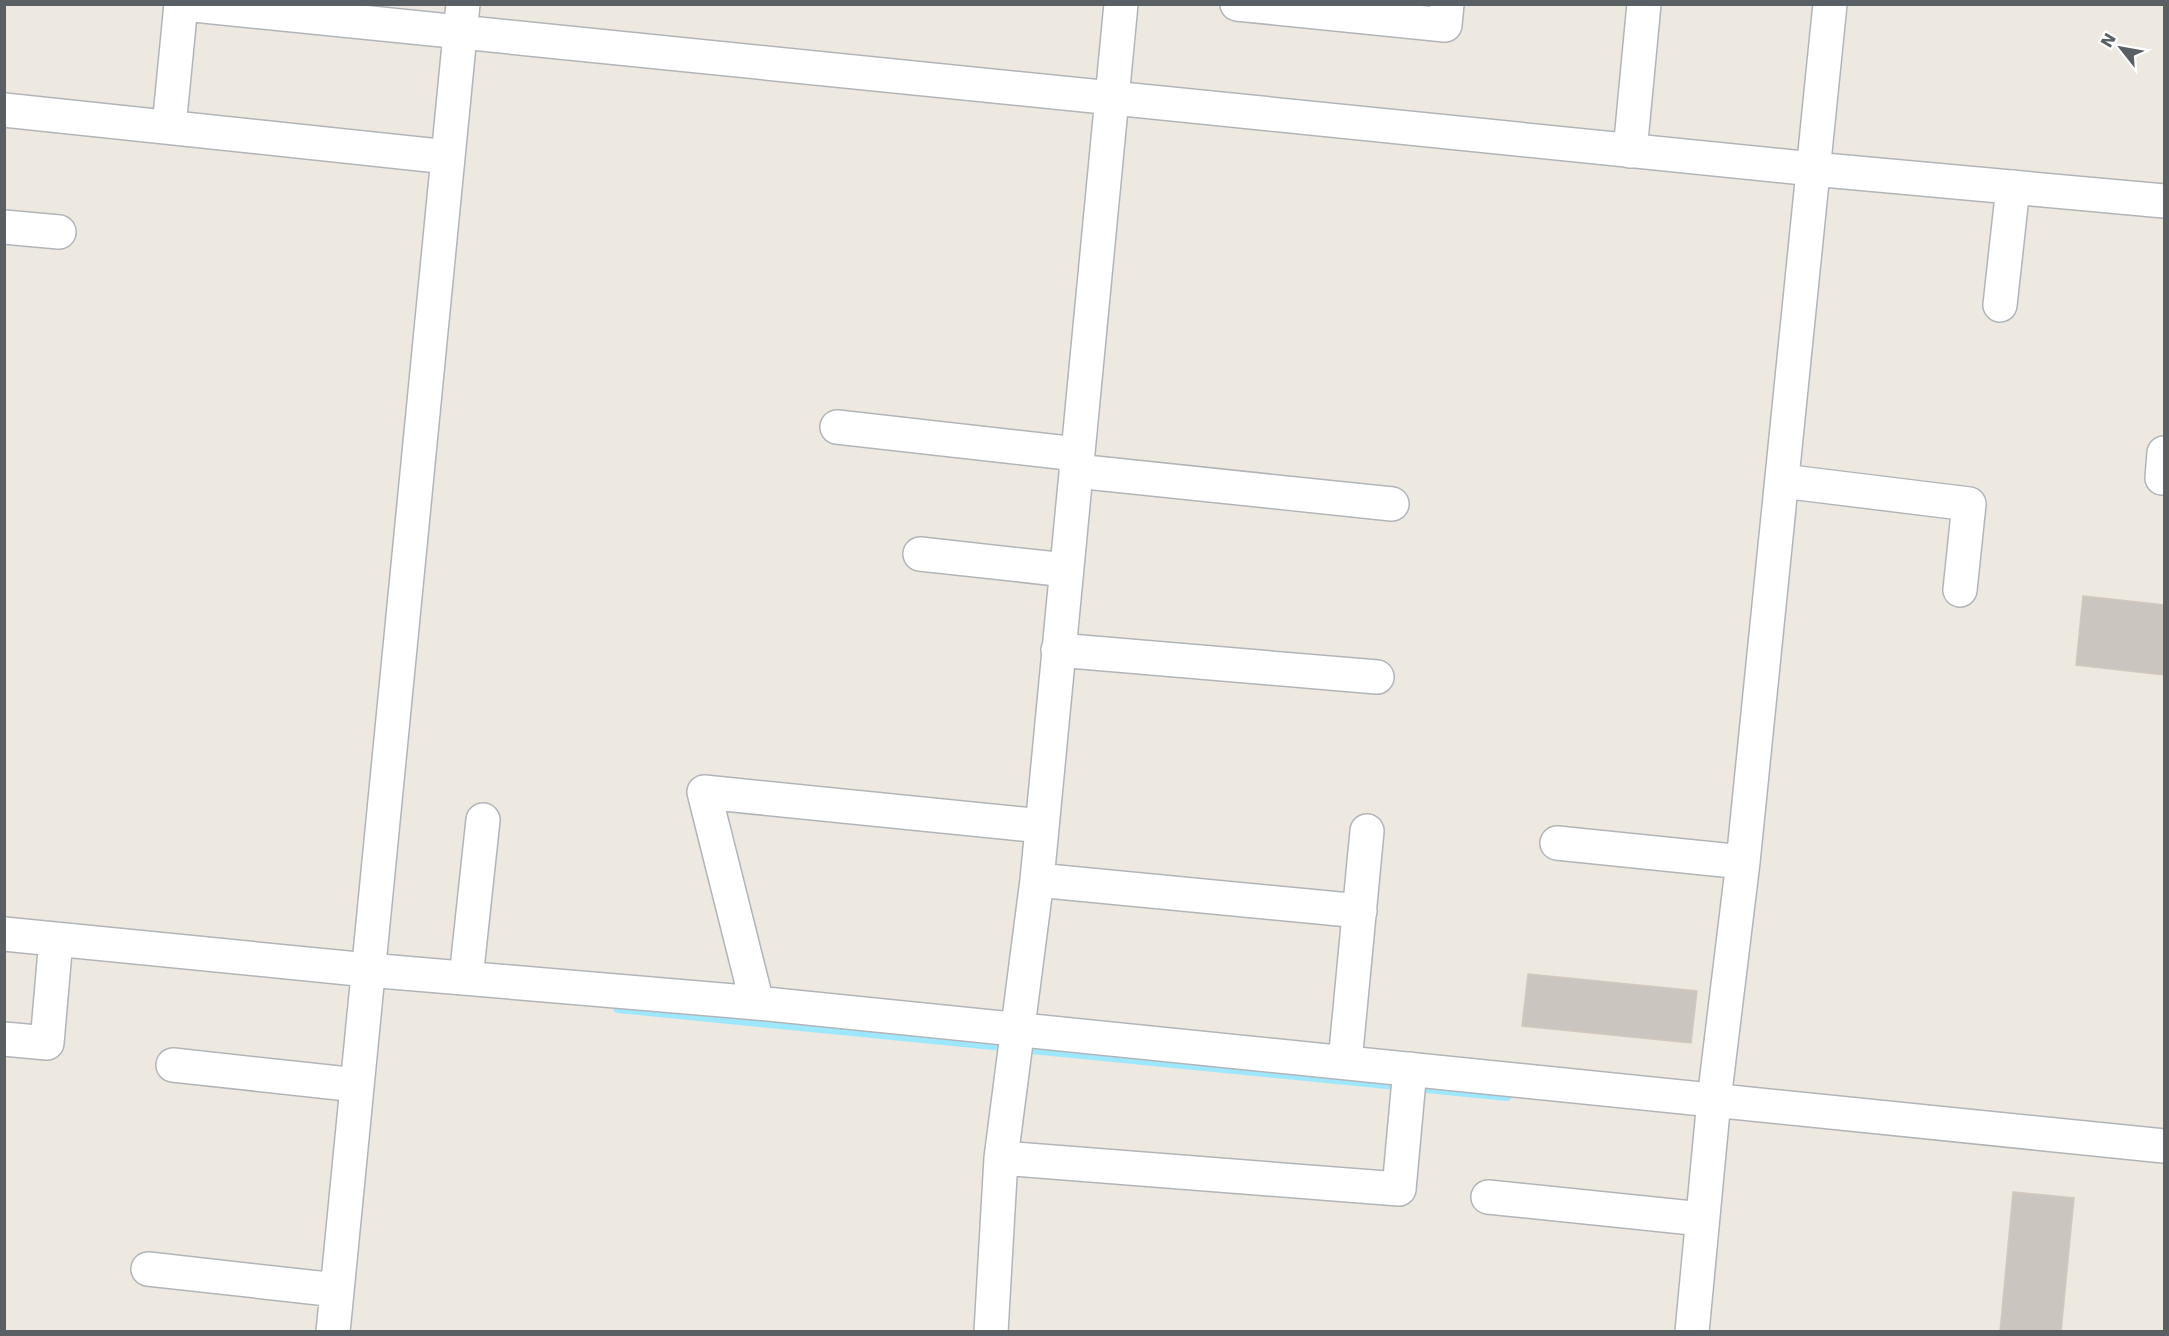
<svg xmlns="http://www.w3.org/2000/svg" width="2169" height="1336" viewBox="0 0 2169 1336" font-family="'DejaVu Sans',sans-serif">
	<rect width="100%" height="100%" fill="#ede8e0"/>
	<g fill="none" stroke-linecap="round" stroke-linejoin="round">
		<!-- stream -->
		<path stroke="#9ee8ff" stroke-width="10" d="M618,1008L1507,1096"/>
	</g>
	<!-- building -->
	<path fill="#cac5bf" stroke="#d2c8be" stroke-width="1.5" d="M2083,596L2164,605V675L2076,665Z
		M1528,974L1697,991L1691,1043L1522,1026Z
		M2013,1192L2074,1198L2061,1332H2000Z"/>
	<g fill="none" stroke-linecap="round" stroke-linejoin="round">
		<defs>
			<path id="street" d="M184,4L1813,169L2164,201
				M1237,4L1445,25L1447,4
				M4,110L448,157
				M169,127L181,4
				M1630,151L1644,4
				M4,227L59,232
				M2000,305L2013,187
				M837,427L1077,454
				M1076,471L1392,504
				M2162,478L2164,453
				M1782,481L1969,504L1960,590
				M920,554L1066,570
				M1058,650L1377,677
				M1557,843L1743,862
				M1037,880L1360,911
				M4,934L368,970L757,1003L2164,1146
				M466,978L483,820
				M757,1003L704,792L1042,826
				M4,1039L47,1043L56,939
				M1345,1062L1367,831
				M173,1065L357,1085
				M1001,1158L1399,1189L1410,1069
				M1488,1197L1702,1219
				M148,1269L337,1290
				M333,1332L463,4
				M991,1332L1001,1158L1037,880L1121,4
				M1692,1332L1714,1100L1743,862L1830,4"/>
		</defs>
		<!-- street casing -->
		<use href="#street" stroke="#b1b5b9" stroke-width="36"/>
		<!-- street -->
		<use href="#street" stroke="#fff" stroke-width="33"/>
	</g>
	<!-- border -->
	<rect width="2169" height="1336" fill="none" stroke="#595f62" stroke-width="12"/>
	<!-- north arrow -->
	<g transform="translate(2121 48) rotate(301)" stroke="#ffffff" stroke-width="4.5" paint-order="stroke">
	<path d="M0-4.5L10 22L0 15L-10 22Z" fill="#595f62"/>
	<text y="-9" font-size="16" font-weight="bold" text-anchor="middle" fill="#595f62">N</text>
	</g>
</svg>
